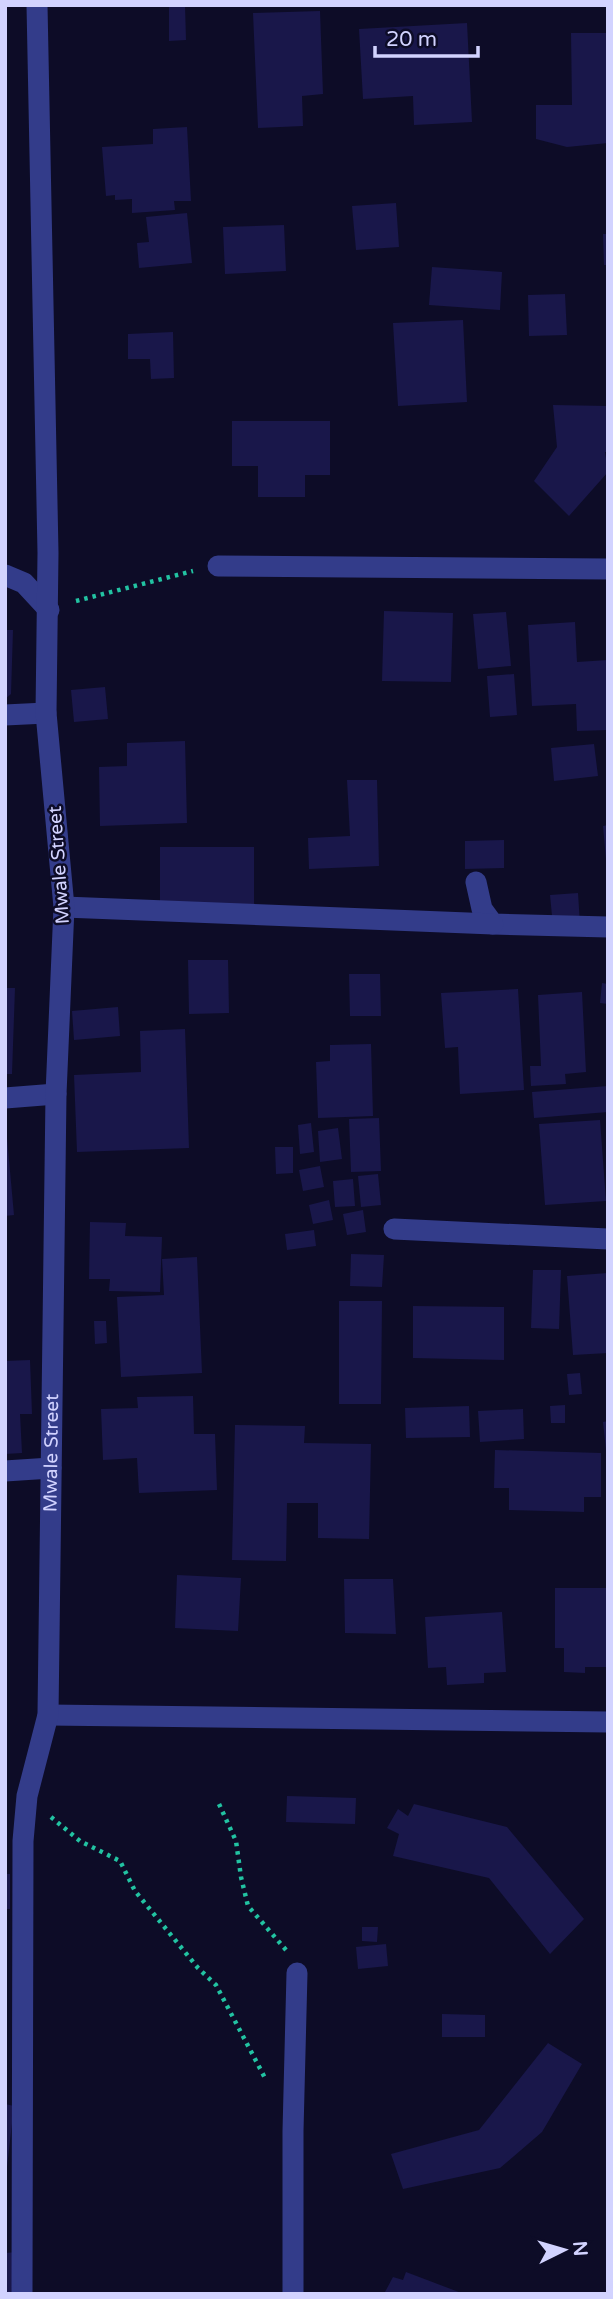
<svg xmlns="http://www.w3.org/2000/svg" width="613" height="2299" viewBox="0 0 613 2299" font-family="'Varela Round',sans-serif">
	<rect width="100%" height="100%" fill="#0d0c27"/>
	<!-- building -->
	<path fill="#19174a" d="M169,5H185L186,40L169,41Z
		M320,11L323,94L302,96L303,126L258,128L253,13Z
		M467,23L472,122L414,125L413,96L363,99L359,29Z
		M571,33H608V143L567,147L536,139V105H572Z
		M187,127L191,201H174L175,210L132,213V199L115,200V195L106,196L102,147L153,144V129Z
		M396,203L399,247L356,250L352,206Z
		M187,213L192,263L139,268L137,243L149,242L146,217Z
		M284,225L286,271L225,274L223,227Z
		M603,234H608V265H604Z
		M432,267L502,272L500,310L429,305Z
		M565,294L567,335L529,336L528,295Z
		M463,320L467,402L398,406L393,323Z
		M173,332L174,378L151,379L150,359H128V334Z
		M553,405L608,406V452H605L608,472L569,516L534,481L557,447Z
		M232,421H330V475H305V497H258V466H232Z
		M384,611L453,613L451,682L382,681Z
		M506,612L511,666L478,669L473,614Z
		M575,622L577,662L608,660V730L577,731L576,704L532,706L528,625Z
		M5,630H13L11,694L5,699Z
		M514,674L517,715L490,717L487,676Z
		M105,687L108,719L74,722L71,690Z
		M185,741L187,823L100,826L99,767L127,766V743Z
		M594,744L598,776L554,781L551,748Z
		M347,780H377L379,866L309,869L308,838L350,836Z
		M608,825V859H606L603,826Z
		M504,840V868L465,869V841Z
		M160,847H254V905H160Z
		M578,893L580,924L553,926L550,895Z
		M188,960H228L229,1013L189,1014Z
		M349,974H380L381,1016H350Z
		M602,983L608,984V1004L600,1003Z
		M5,988H15L12,1074H5Z
		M518,989L524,1090L460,1094L458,1047L445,1048L441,993Z
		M582,992L586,1072L565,1074L566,1084L531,1086L530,1066H541L538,995Z
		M118,1007L120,1036L74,1040L72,1011Z
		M185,1029L189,1148L77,1152L74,1075L141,1072L140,1031Z
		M371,1044L373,1116L318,1118L316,1062L330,1061V1045Z
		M608,1086V1112L534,1118L532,1092Z
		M379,1118L381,1171L351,1172L349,1119Z
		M600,1120L606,1201L545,1205L539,1124Z
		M311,1123L314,1152L300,1154L298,1125Z
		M338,1128L342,1159L320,1162L318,1131Z
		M5,1138H7L14,1215L5,1216Z
		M275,1147H293V1173L276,1174Z
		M320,1166L324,1187L303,1191L299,1170Z
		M378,1174L381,1205L361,1207L358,1176Z
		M353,1179L355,1206L335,1207L333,1181Z
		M329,1200L333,1220L313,1224L309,1205Z
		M363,1210L366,1232L347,1235L343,1214Z
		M90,1222L126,1223L125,1236L162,1237L160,1292L109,1291L110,1279H89Z
		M314,1230L316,1246L287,1250L285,1234Z
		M351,1254L384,1255L382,1287L350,1286Z
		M197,1257L202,1373L121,1377L117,1297L164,1295L162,1259Z
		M533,1270H561L559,1329L531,1328Z
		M608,1273V1353L573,1355L567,1276Z
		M339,1301H382L381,1404H339Z
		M413,1306L504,1307V1360L413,1358Z
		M94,1321H106L107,1343L95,1344Z
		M30,1360L32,1414H20L22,1453L5,1454V1361Z
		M580,1373L582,1394L569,1395L567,1374Z
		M193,1396L194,1434H215L217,1490L139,1493L137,1458L103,1460L101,1409L138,1408L137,1397Z
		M565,1405V1423H551L550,1406Z
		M469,1406L470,1437L406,1438L405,1408Z
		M523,1409L524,1439L480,1442L478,1411Z
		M608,1421V1450H606L603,1422Z
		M235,1425L305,1426L304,1443L371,1444L369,1539L318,1538V1503H287L286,1561L232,1560Z
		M495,1450L601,1453V1497H584V1512L509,1510V1488H494Z
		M177,1575L241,1578L238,1631L175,1628Z
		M344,1579H393L396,1634L345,1633Z
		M555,1588H608V1667H585V1673L564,1672V1648H555Z
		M502,1612L506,1672L484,1673V1683L447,1685L446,1667L428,1668L425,1617Z
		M287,1796L356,1798L355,1824L286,1822Z
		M414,1804L507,1827L584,1919L550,1954L489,1878L393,1856L399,1834L387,1828L398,1809L408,1816Z
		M5,1874H10V1909H5Z
		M362,1927H378L377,1942L362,1941Z
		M386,1944L388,1966L358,1969L356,1947Z
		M442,2014L485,2015V2037H442Z
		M548,2043L582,2064L542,2132L500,2168L403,2189L391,2154L479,2130Z
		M5,2104L14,2106L7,2167H5Z
		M17,2252L19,2294H5V2253Z
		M406,2272L464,2294L385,2292L393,2277L403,2280Z"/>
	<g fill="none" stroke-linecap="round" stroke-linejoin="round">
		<!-- path -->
		<path stroke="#22c3a2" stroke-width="4.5" stroke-dasharray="3.5 5" stroke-linecap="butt" d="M76,601L193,571
			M219,1804L236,1841L241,1877L248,1906L286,1950
			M51,1817L80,1841L120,1861L135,1891L198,1968L216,1985L265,2078"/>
		<!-- minor -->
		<g stroke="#333c8a" stroke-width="21">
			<path d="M218,566L608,569"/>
			<path d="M5,575L24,583L49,610"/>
			<path d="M5,715L46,713"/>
			<path d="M476,882L482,909L493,924L608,927"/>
			<path d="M64,907L493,924"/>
			<path d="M5,1098L56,1094"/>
			<path d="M394,1229L608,1239"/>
			<path d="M5,1471L51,1468"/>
			<path d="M48,1715L608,1722"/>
			<path id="s1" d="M22,2294L23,1841L27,1796L48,1715L56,1094L64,907L46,713L48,553L37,5"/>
			<path d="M293,2294V2131L297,1973"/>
		</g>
	</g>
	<g text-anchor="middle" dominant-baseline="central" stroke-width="5" stroke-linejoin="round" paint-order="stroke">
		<!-- street labels -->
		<g font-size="19" fill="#d2d3ff" stroke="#0d0c27">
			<text transform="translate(59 865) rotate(-94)">Mwale Street</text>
			<text stroke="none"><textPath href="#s1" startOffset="844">Mwale Street</textPath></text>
		</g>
	</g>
	<!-- border -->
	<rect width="613" height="2299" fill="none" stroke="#d2d3ff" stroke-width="14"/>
	<!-- north arrow -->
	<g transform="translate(564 2250) rotate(85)" stroke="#0d0c27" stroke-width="5" paint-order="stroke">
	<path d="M0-5L12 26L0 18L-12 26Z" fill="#d2d3ff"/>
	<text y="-10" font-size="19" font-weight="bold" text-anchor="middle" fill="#d2d3ff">N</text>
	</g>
	<!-- scale -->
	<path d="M375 46v10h103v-10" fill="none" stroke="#d2d3ff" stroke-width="3.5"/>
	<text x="386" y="46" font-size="21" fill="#d2d3ff" stroke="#0d0c27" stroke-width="5" paint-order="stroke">20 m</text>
</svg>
